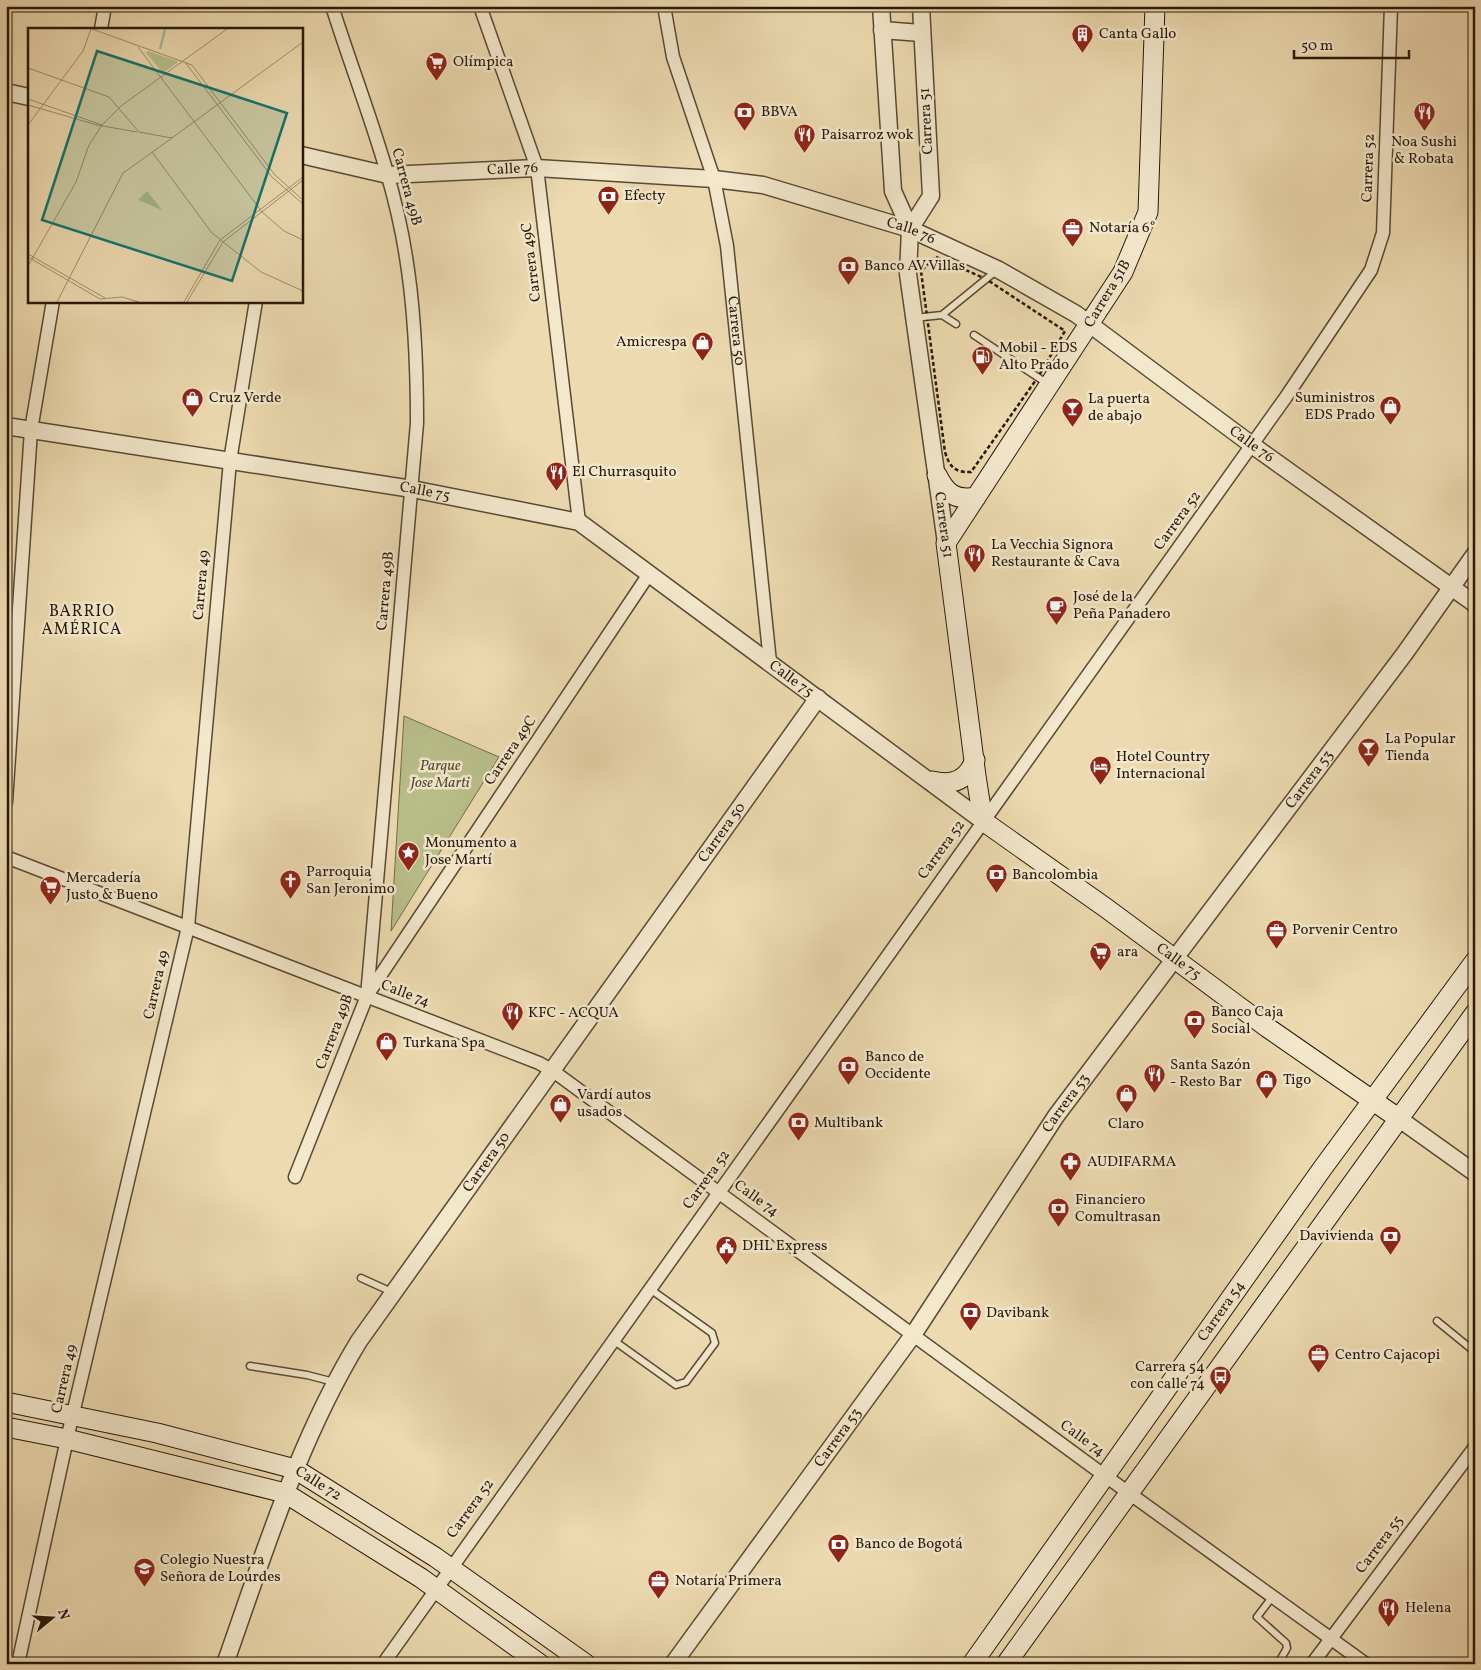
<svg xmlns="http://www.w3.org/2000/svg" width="1481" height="1670" viewBox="0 0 1481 1670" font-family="Vollkorn,serif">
	<rect width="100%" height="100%" fill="#eddab0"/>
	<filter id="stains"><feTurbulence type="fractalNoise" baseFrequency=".004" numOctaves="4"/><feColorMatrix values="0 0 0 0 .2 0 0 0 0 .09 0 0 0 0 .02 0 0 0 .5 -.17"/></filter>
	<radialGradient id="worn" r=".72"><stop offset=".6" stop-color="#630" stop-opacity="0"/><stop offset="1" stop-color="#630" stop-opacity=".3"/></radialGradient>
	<!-- green -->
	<path fill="#b9bf8a" stroke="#706c4a" d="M404,716L499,757L391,931Z"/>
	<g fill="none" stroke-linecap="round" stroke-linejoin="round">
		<defs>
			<path id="service" d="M942,315L956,324
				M914,318L942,315L996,271
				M974,335L1048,384
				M361,1278L394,1293
				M1437,1321L1475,1352
				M613,1340L676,1385L686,1382L715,1343L712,1333L650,1289
				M250,1366L307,1375L334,1382
				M1273,1596L1257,1617L1286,1643L1287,1648L1278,1664"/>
			<g id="minor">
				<path d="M480,6L537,168L579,522"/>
				<path id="s1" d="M664,6L673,57L714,179L727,246L770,662"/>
				<path d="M101,29L105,6"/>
				<path d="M6,802L31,430L53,301"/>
				<path d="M6,857L539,1063L553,1071L1097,1470L1366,1664"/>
				<path d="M368,994L649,574"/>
				<path d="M295,1177L367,996L417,423C417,367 415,312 406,257C393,171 358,89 332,6"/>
				<path d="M18,1664L67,1439L188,927L230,461L256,301"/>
				<path d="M383,1664L1286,397L1371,270L1383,233L1391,6"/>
				<path d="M1312,1664L1475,1447"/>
			</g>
			<g id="tertiary">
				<path d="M881,6L893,191L910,229L908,274L946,543"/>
				<path d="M882,30L921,33"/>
				<path d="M6,92L29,97"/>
				<path id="s2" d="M301,155L388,175L537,168L714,179L763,185L910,229L999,270L1076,314L1252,445L1475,604"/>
				<path d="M910,229L931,196L921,6"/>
				<path id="s3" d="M6,426L412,489L579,522L983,821"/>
				<path d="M1398,1118L1475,1173"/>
				<path id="s4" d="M225,1664C264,1554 298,1441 359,1341L818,698"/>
				<path id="s5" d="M673,1664L913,1335L1056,1116L1405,653L1475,554"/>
			</g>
			<g id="secondary">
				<path id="s6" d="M1155,6L1148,212L1123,272L946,543L976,776L983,821L1106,908L1268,1028L1398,1118"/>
				<path d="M937,475C946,493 955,501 976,497"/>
				<path d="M932,781C953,786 967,780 975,760"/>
				<path id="s7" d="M6,1402L157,1433L295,1469L435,1557L586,1664"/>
				<path d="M6,1427L67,1439L285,1493L421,1578L540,1664"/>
				<path id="s8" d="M972,1664L1322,1169L1475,961"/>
				<path d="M1006,1664L1475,1013"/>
			</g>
		</defs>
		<!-- service casing -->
		<use href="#service" stroke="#594934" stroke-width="9"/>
		<!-- minor casing -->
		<use href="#minor" stroke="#594934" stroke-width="15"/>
		<!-- tertiary casing -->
		<use href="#tertiary" stroke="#594934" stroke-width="19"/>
		<!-- secondary casing -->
		<use href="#secondary" stroke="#28190a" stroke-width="21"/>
		<!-- path -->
		<path stroke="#28190a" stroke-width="2.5" stroke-dasharray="4 2.5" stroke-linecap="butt" d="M936,257L986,279L1065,331L1038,377L971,472C955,473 949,466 945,452L921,271Z"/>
		<!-- service -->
		<use href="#service" stroke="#f3e7cc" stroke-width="6"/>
		<!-- minor -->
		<use href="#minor" stroke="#f3e7cc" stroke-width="12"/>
		<!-- tertiary -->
		<use href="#tertiary" stroke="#f3e7cc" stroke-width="16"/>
		<!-- secondary -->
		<use href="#secondary" stroke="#f3e7cc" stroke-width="19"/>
	</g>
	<!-- icons -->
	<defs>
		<symbol id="building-pin" viewBox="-11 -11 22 30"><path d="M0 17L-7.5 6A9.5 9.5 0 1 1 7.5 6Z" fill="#8f2418" stroke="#f3e7cc"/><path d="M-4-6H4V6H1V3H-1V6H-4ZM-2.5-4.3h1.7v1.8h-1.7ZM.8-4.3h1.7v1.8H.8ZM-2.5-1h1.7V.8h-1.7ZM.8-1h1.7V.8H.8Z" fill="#fff"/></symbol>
		<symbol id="supermarket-pin" viewBox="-11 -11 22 30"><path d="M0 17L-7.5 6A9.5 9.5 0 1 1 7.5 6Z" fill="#8f2418" stroke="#f3e7cc"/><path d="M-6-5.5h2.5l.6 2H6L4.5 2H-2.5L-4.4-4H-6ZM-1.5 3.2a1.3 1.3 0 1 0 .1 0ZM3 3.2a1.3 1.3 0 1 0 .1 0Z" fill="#fff"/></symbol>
		<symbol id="bank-pin" viewBox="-11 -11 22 30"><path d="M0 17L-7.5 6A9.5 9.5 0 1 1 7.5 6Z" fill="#8f2418" stroke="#f3e7cc"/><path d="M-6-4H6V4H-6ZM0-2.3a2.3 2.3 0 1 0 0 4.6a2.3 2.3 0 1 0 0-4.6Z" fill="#fff"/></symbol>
		<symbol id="restaurant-pin" viewBox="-11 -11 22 30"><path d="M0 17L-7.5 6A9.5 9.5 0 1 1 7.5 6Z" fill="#8f2418" stroke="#f3e7cc"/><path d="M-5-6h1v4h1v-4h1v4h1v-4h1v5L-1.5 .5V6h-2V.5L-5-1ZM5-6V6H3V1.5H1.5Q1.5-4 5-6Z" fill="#fff"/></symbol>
		<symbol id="office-pin" viewBox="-11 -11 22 30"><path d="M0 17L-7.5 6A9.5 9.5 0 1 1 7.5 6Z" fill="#8f2418" stroke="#f3e7cc"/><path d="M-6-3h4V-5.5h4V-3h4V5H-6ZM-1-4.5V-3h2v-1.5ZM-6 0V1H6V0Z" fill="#fff"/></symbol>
		<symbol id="shop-pin" viewBox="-11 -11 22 30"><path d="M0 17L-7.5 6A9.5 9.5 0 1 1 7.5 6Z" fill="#8f2418" stroke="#f3e7cc"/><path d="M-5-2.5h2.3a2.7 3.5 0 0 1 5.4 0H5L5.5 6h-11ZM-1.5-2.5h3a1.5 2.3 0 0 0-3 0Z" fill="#fff"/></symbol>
		<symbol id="fuel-pin" viewBox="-11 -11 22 30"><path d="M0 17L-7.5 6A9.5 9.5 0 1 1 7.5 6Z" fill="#8f2418" stroke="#f3e7cc"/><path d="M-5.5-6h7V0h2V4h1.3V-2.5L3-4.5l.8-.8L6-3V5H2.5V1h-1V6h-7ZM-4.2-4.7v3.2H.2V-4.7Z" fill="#fff"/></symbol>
		<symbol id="bar-pin" viewBox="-11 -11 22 30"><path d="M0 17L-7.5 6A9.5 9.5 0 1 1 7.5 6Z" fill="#8f2418" stroke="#f3e7cc"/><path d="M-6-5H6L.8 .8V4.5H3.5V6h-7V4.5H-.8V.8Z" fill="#fff"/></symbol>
		<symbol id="cafe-pin" viewBox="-11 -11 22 30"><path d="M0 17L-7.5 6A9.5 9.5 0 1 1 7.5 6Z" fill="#8f2418" stroke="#f3e7cc"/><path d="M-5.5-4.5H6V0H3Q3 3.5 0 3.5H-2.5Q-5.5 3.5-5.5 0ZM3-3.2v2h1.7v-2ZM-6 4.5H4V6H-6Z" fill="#fff"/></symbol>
		<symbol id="hotel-pin" viewBox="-11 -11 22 30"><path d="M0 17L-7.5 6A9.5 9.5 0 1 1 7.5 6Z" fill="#8f2418" stroke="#f3e7cc"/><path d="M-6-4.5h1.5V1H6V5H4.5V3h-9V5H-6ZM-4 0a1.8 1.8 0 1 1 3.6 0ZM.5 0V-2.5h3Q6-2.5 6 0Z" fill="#fff"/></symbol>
		<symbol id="sight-pin" viewBox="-11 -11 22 30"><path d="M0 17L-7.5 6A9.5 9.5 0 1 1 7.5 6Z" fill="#8f2418" stroke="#f3e7cc"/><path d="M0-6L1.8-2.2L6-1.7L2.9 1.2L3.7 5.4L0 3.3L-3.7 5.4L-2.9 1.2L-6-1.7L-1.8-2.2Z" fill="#fff"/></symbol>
		<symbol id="church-pin" viewBox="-11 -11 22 30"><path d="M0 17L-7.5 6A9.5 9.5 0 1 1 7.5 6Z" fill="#8f2418" stroke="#f3e7cc"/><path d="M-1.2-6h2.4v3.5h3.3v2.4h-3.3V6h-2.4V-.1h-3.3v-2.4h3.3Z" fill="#fff"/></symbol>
		<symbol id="pharmacy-pin" viewBox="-11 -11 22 30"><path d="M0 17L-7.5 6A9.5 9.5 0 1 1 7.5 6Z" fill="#8f2418" stroke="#f3e7cc"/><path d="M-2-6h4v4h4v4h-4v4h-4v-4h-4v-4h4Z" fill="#fff"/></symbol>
		<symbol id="civic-pin" viewBox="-11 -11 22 30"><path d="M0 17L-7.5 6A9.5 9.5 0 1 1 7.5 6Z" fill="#8f2418" stroke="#f3e7cc"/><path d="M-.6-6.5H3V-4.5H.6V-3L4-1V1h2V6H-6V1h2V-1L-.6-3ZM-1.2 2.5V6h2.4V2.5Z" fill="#fff"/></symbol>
		<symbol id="bus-pin" viewBox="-11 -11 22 30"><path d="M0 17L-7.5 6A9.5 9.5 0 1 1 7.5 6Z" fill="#8f2418" stroke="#f3e7cc"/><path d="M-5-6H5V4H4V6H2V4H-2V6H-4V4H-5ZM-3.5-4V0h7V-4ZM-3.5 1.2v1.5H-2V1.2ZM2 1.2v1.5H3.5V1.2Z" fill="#fff"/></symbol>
		<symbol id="school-pin" viewBox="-11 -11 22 30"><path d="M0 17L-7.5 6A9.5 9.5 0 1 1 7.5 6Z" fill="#8f2418" stroke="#f3e7cc"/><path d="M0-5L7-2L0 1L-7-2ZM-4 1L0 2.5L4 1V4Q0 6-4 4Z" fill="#fff"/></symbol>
	</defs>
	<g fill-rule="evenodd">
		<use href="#building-pin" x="1070" y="22" width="25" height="34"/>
		<use href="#supermarket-pin" x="424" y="50" width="25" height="34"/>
		<use href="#bank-pin" x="732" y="100" width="25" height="34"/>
		<use href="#restaurant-pin" x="1412" y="100" width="25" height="34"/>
		<use href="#restaurant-pin" x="792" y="122" width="25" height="34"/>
		<use href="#bank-pin" x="596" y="184" width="25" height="34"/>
		<use href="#office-pin" x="1060" y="216" width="25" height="34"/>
		<use href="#bank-pin" x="836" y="254" width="25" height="34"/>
		<use href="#shop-pin" x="690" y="330" width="25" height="34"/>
		<use href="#fuel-pin" x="970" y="344" width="25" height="34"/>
		<use href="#shop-pin" x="180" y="386" width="25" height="34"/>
		<use href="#shop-pin" x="1378" y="394" width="25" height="34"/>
		<use href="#bar-pin" x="1060" y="396" width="25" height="34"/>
		<use href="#restaurant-pin" x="544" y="460" width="25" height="34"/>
		<use href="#restaurant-pin" x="962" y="542" width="25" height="34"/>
		<use href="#cafe-pin" x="1044" y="594" width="25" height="34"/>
		<use href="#bar-pin" x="1356" y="736" width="25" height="34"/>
		<use href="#hotel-pin" x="1088" y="754" width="25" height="34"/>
		<use href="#sight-pin" x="396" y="840" width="25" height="34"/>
		<use href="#bank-pin" x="984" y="862" width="25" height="34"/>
		<use href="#church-pin" x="278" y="868" width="25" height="34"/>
		<use href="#supermarket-pin" x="38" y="874" width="25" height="34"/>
		<use href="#office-pin" x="1264" y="918" width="25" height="34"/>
		<use href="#supermarket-pin" x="1088" y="940" width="25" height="34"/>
		<use href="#restaurant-pin" x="500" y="1000" width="25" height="34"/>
		<use href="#bank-pin" x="1182" y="1008" width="25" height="34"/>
		<use href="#shop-pin" x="374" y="1030" width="25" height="34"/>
		<use href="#bank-pin" x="836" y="1054" width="25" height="34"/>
		<use href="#restaurant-pin" x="1142" y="1062" width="25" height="34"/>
		<use href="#shop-pin" x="1254" y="1068" width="25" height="34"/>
		<use href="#shop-pin" x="1114" y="1082" width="25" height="34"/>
		<use href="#shop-pin" x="548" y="1092" width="25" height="34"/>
		<use href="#bank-pin" x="786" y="1110" width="25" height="34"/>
		<use href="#pharmacy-pin" x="1058" y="1150" width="25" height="34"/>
		<use href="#bank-pin" x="1046" y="1196" width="25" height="34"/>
		<use href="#bank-pin" x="1378" y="1224" width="25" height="34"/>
		<use href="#civic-pin" x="714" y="1234" width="25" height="34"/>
		<use href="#bank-pin" x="958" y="1300" width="25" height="34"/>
		<use href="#office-pin" x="1306" y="1342" width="25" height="34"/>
		<use href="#bus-pin" x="1208" y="1364" width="25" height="34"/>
		<use href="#bank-pin" x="826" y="1532" width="25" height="34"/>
		<use href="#school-pin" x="132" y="1556" width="25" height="34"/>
		<use href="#office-pin" x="646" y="1568" width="25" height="34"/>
		<use href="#restaurant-pin" x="1376" y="1596" width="25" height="34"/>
	</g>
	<g text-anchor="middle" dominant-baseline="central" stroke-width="5" stroke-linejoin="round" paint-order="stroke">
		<!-- poi labels -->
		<g font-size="15" fill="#28190a" stroke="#f3e7cc" text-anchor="start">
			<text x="1099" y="34">Canta Gallo</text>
			<text x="453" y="62">Olímpica</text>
			<text x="761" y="112">BBVA</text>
			<text x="821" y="135">Paisarroz wok</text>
			<text x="1424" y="142" text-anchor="middle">Noa Sushi<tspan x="1424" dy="17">&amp; Robata</tspan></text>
			<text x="624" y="196">Efecty</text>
			<text x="1089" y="228">Notaría 6°</text>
			<text x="864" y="266">Banco AV Villas</text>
			<text x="687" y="342" text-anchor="end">Amicrespa</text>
			<text x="999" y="348">Mobil - EDS<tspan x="999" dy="17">Alto Prado</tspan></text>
			<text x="209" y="398">Cruz Verde</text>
			<text x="1375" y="398" text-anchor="end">Suministros<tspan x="1375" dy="17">EDS Prado</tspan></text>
			<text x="1088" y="399">La puerta<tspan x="1088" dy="17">de abajo</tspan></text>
			<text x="572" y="472">El Churrasquito</text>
			<text x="991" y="545">La Vecchia Signora<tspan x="991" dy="17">Restaurante &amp; Cava</tspan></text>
			<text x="1073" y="597">José de la<tspan x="1073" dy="17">Peña Panadero</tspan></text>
			<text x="1385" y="739">La Popular<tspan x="1385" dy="17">Tienda</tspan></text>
			<text x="1116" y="757">Hotel Country<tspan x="1116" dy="17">Internacional</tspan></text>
			<text x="425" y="843">Monumento a<tspan x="425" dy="17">Jose Martí</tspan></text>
			<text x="306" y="872">Parroquia<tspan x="306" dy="17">San Jeronimo</tspan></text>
			<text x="1012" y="875">Bancolombia</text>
			<text x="66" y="878">Mercadería<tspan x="66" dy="17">Justo &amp; Bueno</tspan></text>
			<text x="1292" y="930">Porvenir Centro</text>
			<text x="1117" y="952">ara</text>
			<text x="1211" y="1012">Banco Caja<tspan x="1211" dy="17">Social</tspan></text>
			<text x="528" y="1013">KFC - ACQUA</text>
			<text x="403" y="1043">Turkana Spa</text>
			<text x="865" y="1057">Banco de<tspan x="865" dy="17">Occidente</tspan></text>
			<text x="1170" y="1065">Santa Sazón<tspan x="1170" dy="17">- Resto Bar</tspan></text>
			<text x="1283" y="1080">Tigo</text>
			<text x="577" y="1095">Vardí autos<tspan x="577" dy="17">usados</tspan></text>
			<text x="814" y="1123">Multibank</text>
			<text x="1126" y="1124" text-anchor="middle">Claro</text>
			<text x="1087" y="1162">AUDIFARMA</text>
			<text x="1075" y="1200">Financiero<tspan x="1075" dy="17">Comultrasan</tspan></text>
			<text x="1374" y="1236" text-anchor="end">Davivienda</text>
			<text x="742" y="1246">DHL Express</text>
			<text x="986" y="1313">Davibank</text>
			<text x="1335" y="1355">Centro Cajacopi</text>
			<text x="1205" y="1367" text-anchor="end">Carrera 54<tspan x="1205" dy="17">con calle 74</tspan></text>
			<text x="855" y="1544">Banco de Bogotá</text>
			<text x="160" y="1560">Colegio Nuestra<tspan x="160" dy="17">Señora de Lourdes</tspan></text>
			<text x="675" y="1581">Notaría Primera</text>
			<text x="1405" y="1608">Helena</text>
		</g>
		<!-- street labels -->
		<g font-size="15" fill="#28190a" stroke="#f3e7cc">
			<text transform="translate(927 121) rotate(-93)">Carrera 51</text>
			<text transform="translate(1369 168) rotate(-88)">Carrera 52</text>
			<text stroke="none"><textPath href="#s2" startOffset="214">Calle 76</textPath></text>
			<text transform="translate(406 187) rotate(75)">Carrera 49B</text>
			<text stroke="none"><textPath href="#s2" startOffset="620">Calle 76</textPath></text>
			<text transform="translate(532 262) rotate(-97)">Carrera 49C</text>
			<text transform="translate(1108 294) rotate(-59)">Carrera 51B</text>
			<text stroke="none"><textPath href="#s1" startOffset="334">Carrera 50</textPath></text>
			<text stroke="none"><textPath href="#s2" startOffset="1024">Calle 76</textPath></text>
			<text stroke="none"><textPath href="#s3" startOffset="424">Calle 75</textPath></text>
			<text transform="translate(1178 521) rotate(-54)">Carrera 52</text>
			<text transform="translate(943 525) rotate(82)">Carrera 51</text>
			<text transform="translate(202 585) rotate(-85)">Carrera 49</text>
			<text transform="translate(386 591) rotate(-85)">Carrera 49B</text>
			<text stroke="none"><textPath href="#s3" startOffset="845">Calle 75</textPath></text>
			<text transform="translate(511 751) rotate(-56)">Carrera 49C</text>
			<text stroke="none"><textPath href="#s5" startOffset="1090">Carrera 53</textPath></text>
			<text stroke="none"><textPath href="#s4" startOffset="975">Carrera 50</textPath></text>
			<text transform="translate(942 850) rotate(-54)">Carrera 52</text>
			<text stroke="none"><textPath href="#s6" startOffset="1116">Calle 75</textPath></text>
			<text transform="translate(157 985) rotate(-77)">Carrera 49</text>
			<text transform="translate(405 994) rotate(21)">Calle 74</text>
			<text transform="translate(335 1032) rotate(-69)">Carrera 49B</text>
			<text stroke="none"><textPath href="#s5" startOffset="685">Carrera 53</textPath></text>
			<text stroke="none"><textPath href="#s4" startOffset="570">Carrera 50</textPath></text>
			<text transform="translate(707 1180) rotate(-54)">Carrera 52</text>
			<text transform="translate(756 1199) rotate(36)">Calle 74</text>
			<text stroke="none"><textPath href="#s8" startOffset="432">Carrera 54</textPath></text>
			<text transform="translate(65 1379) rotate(-77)">Carrera 49</text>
			<text stroke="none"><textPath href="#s5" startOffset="280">Carrera 53</textPath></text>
			<text transform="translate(1082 1439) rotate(36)">Calle 74</text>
			<text stroke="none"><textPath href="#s7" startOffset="324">Calle 72</textPath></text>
			<text transform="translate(471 1509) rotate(-54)">Carrera 52</text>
			<text transform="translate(1380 1545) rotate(-53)">Carrera 55</text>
		</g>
		<!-- park labels -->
		<g font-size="15" font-style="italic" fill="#544b30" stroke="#f3e7cc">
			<text x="440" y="766">Parque<tspan x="440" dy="17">Jose Marti</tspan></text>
		</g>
		<!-- neighbourhood labels -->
		<g font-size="16" letter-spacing="1" fill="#28190a" stroke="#f3e7cc">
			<text x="82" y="612">BARRIO<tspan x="82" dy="18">AMÉRICA</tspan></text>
		</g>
	</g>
	<!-- overview -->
	<g transform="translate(28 28)">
		<rect width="275" height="275" fill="#eddab0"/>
		<path d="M120,23L149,33V35L135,45L118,25ZM119,163L134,182L110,172Z" fill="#b9bf8a"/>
		<path fill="none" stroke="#99bba9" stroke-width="2.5" d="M132,21L137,1"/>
		<path fill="none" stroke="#9e8d6e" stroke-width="1" d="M64,1L164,37L247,147L275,172M110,19L234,184L256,203L275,212M157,34L244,149L275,176M0,40L81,69L111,104L138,109L144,110L193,74M0,71L74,97M193,74L275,14M0,77L69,97L109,104M0,97L55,23L63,1M124,124L184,205L233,244L275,263M0,226L77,270M0,229L72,271L94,269L111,274M0,238L48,154L61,117L74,97L93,78L199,1M29,274L95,145L144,110M156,274L192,212L275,149M159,274L195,214L275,152"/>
		<path fill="#0f766e" fill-opacity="0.15" stroke="#0f766e" stroke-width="2.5" d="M69,23L259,85L204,253L14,192Z"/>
		<rect width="275" height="275" fill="none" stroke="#28190a" stroke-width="2.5"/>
	</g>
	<!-- margin -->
	<rect width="1481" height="1670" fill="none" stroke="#eddab0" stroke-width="25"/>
	<rect x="8" y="8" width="1466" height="1655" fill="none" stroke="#28190a" stroke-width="2.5"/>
	<rect x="12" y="12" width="1456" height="1645" fill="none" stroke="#28190a"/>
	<!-- north arrow -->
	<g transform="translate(52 1618) rotate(72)" stroke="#f3e7cc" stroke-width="4" paint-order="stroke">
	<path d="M0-4L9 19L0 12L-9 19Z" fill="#28190a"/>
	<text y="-8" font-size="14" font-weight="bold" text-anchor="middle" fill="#28190a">N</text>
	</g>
	<!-- scale -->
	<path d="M1294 50v8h115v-8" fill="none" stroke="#28190a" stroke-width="2.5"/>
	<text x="1301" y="50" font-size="15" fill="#28190a" stroke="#f3e7cc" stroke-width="4" paint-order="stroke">50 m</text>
	<rect width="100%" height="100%" filter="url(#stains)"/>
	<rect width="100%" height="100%" fill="url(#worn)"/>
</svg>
